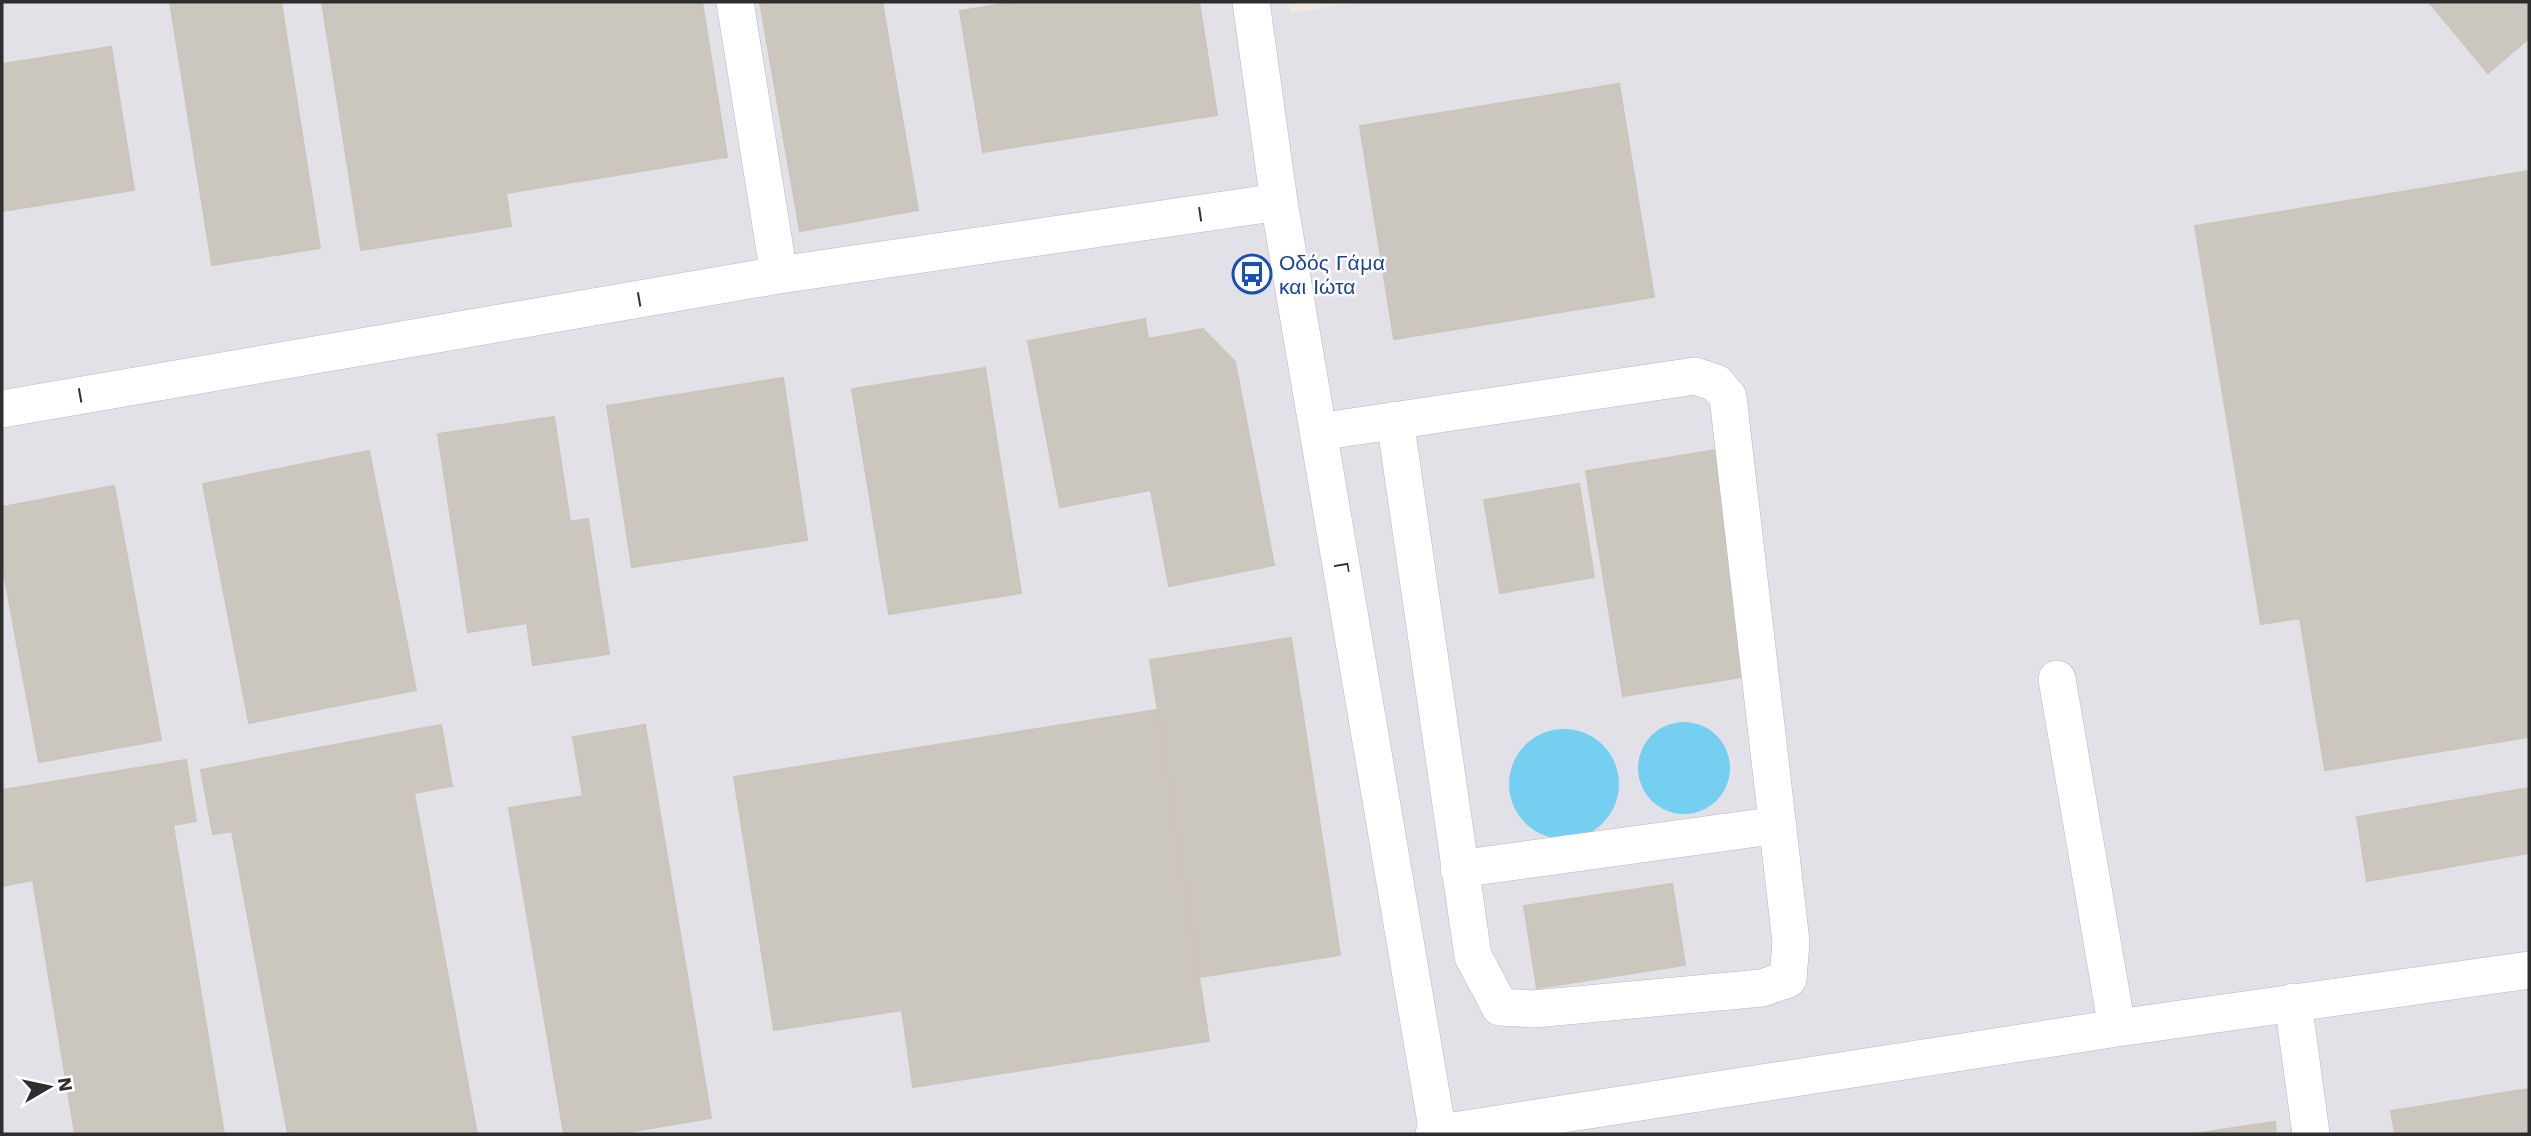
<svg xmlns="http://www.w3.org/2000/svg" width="2531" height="1136" viewBox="0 0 2531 1136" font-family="'Work Sans',sans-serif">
	<rect width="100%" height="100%" fill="#efe9e1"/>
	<!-- industrial -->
	<path fill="#e3e1e8" d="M2,2H1288L1291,13L1360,2H2529V1134H2Z"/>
	<!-- water -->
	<path fill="#75cff0" d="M1638 768a46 46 0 1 1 92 0a46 46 0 1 1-92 0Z
		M1509 784a55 55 0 1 1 110 0a55 55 0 1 1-110 0Z"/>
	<!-- building -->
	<path fill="#cbc7bf" stroke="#cbc5ba" stroke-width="2" d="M170,2H281L320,248L212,265Z
		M322,2H702L727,157L506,193L511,226L361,250Z
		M760,2H882L918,210L800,231Z
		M1014,2H1199L1217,115L983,152L960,11Z
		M2429,2H2529V38L2488,73Z
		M111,47L134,190L2,211V64Z
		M1619,84L1654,297L1394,339L1360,126Z
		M2529,171V737L2325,770L2300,618L2261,624L2195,226Z
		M1145,319L1148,339L1203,329L1235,362L1274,565L1169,586L1151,490L1060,507L1028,341Z
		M985,368L1021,593L889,614L852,389Z
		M783,378L807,540L632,567L607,406Z
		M554,417L570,522L588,519L609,654L533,665L527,623L468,632L438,434Z
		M1717,450L1754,675L1623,696L1586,471Z
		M369,451L416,690L249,723L203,484Z
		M1579,484L1594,577L1500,593L1484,500Z
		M114,486L161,740L39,762L2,563V507Z
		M1291,638L1340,955L1199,977L1150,660Z
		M1157,710L1209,1041L913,1087L902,1010L774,1030L734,777Z
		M441,725L452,786L414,793L477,1134H288L232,831L213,834L201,770Z
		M645,725L711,1118L617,1134H564L509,808L583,796L573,737Z
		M186,760L196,821L173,825L224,1134H75L33,880L2,886V790Z
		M2529,788V853L2367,881L2357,817Z
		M1672,884L1685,965L1537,988L1524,906Z
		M2529,1089V1134H2395L2391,1111Z
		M2275,1122L2276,1134H2193Z"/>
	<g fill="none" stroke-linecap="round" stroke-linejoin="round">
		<defs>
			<path id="minor" d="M735,2L779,275
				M1251,2L1279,202L1438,1134
				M2,409L779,275L1279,202
				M1318,432L1695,376L1716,383L1728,397L1791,942L1788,979L1762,988L1534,1009L1500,1007L1473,956L1395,420
				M2057,679L2117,1028
				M1459,869L1778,825
				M2293,1002L2311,1134
				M1434,1134L2117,1028L2529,970"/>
		</defs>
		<!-- minor casing -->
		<use href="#minor" stroke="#b4b7c1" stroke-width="38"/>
		<!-- minor -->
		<use href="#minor" stroke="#fff" stroke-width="37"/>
	</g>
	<!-- icons -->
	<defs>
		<symbol id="bus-ring" viewBox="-11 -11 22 22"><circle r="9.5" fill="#fff" stroke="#1a4fb4" stroke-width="1.5"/><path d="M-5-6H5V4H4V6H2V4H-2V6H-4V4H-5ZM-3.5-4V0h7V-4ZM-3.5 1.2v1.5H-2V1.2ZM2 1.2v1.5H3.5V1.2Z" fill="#1a4fb4"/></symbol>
	</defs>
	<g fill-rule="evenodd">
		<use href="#bus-ring" x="1230" y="252" width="44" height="44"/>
	</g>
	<g text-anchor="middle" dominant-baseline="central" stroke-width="5" stroke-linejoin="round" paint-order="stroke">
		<!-- street labels -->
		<g font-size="21" fill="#2e2e2e" stroke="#fff">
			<text transform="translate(1200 214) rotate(-8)">Ι</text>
			<text transform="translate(639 299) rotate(-10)">Ι</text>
			<text transform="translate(80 395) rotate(-10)">Ι</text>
			<text transform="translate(1342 568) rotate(80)">Γ</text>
		</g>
		<!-- transit labels -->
		<g font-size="21" fill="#164399" stroke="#fff" text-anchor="start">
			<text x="1279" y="262">Οδός Γάμα<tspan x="1279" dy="24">και Ιώτα</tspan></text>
		</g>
	</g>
	<!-- border -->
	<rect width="2531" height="1136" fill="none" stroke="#2e2e2e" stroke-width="7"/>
	<!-- north arrow -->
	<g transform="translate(49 1087) rotate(81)" stroke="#ffffff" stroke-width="5" paint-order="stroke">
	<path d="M0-5L12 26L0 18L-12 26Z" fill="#2e2e2e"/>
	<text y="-10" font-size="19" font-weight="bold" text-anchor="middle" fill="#2e2e2e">N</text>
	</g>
</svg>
